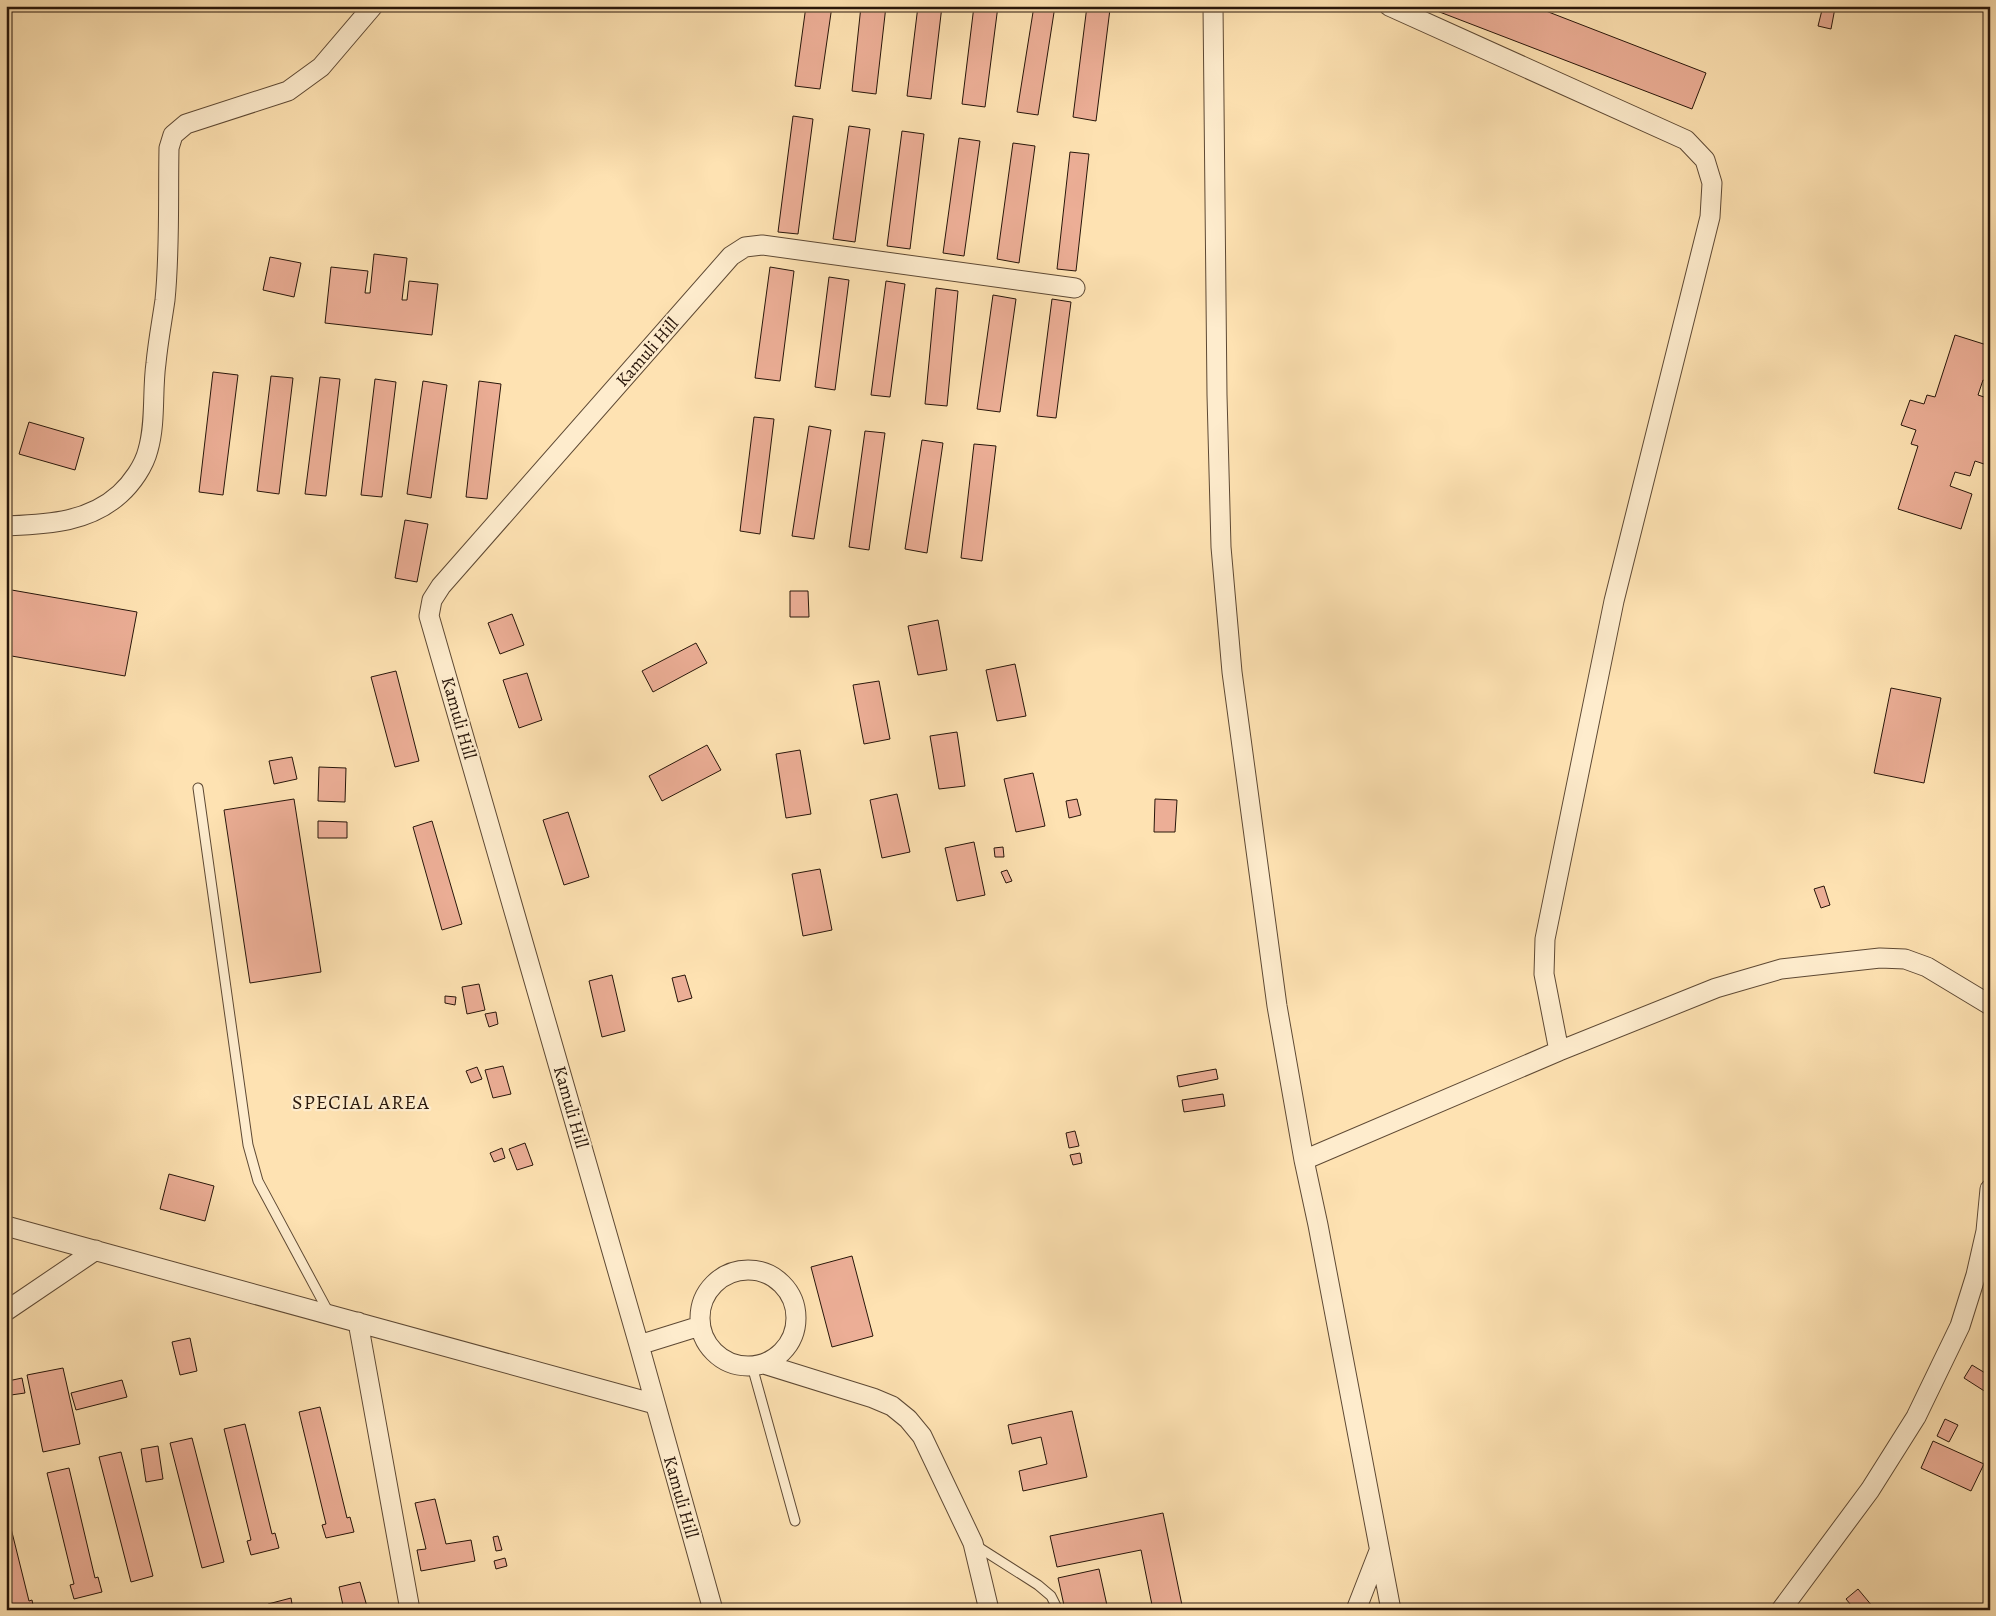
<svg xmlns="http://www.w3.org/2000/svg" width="1996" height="1616" viewBox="0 0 1996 1616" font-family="Alegreya,serif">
	<rect width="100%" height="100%" fill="#fee2b2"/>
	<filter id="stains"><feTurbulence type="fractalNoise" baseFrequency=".004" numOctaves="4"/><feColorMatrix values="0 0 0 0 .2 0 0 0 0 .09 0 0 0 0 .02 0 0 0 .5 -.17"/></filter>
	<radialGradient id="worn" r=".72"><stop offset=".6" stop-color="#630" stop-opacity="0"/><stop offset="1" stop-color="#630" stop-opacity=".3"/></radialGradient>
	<!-- building -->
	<path fill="#ecae96" stroke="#28160a" d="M806,6H832L820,89L795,86Z
		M861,6H886L876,94L852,91Z
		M918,6H942L931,99L907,96Z
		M974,6H998L985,107L962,104Z
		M1034,6H1055L1038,115L1017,112Z
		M1087,6L1110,9L1096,121L1073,117Z
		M1424,6H1533L1706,73L1692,109Z
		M1823,6L1835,8L1831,29L1818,26Z
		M793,116L813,119L798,234L778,232Z
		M849,126L870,129L855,242L833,239Z
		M902,131L924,134L910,249L887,246Z
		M959,138L980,141L964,256L943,253Z
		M1013,143L1035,146L1019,263L997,259Z
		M1070,152L1089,154L1076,271L1057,269Z
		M374,254L407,258L402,300H407L409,281L438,284L432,335L325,323L331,267L368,271L365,293H370Z
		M270,257L301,263L294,297L263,290Z
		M770,267L794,271L780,381L755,378Z
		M829,277L849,280L835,390L815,387Z
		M886,281L905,284L890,397L871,395Z
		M936,288L958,291L947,406L925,404Z
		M993,295L1016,299L1000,412L977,409Z
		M1052,299L1071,302L1056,418L1037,416Z
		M1955,335L1990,346V382L1983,380L1978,395L1990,399V466L1975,461L1970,476L1955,472L1950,486L1972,494L1961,529L1898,509L1918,446L1911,444L1916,430L1901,425L1910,400L1924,404L1927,395L1935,397Z
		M213,372L238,375L223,495L199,492Z
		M271,376L293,378L279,494L257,491Z
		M320,377L340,379L326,496L305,494Z
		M375,379L396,382L382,497L361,495Z
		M423,381L447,385L431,498L407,494Z
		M479,381L501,384L487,499L466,497Z
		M754,417L774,419L760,534L740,531Z
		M29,422L84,438L75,470L19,454Z
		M809,426L831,430L814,539L792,536Z
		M865,431L885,433L869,550L849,547Z
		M922,440L943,443L927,553L905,549Z
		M974,444L996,446L982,561L961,558Z
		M405,520L428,524L417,582L395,578Z
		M6,589L137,612L125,676L6,655Z
		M790,591H808L809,617H790Z
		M512,614L524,645L500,654L488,623Z
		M938,620L947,670L918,675L908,626Z
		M696,643L707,663L653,692L642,671Z
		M1015,664L1026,716L997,721L986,670Z
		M396,671L419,761L395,767L371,677Z
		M527,673L542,720L519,728L503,680Z
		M879,681L890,739L864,744L853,685Z
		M1891,688L1941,698L1924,783L1874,773Z
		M957,732L965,786L939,789L930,736Z
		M707,745L721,770L662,801L649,776Z
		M800,750L811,814L786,818L776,754Z
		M292,757L297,779L274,784L269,761Z
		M319,767L346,768L345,802L318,801Z
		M1033,773L1045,826L1016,832L1004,779Z
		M897,794L910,852L882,858L870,800Z
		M294,799L321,972L250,983L224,810Z
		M1077,799L1081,815L1069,818L1066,801Z
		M1155,799L1177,800L1175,832H1154Z
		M568,812L589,877L564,885L543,820Z
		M318,821L347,822V838H318Z
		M432,821L462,924L442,930L413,827Z
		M974,842L985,895L957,901L945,848Z
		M1003,847L1004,857H995L994,848Z
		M820,869L832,930L803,936L792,874Z
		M1007,870L1012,881L1006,883L1001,872Z
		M1824,886L1830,905L1821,908L1814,889Z
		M612,975L625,1031L602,1037L589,981Z
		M685,975L692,998L678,1002L672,978Z
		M479,984L485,1010L467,1014L462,987Z
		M445,996L456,997L455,1005L445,1003Z
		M496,1012L498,1024L489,1027L485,1014Z
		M503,1066L511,1094L493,1098L485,1070Z
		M477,1067L482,1079L471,1083L466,1071Z
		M1216,1069L1218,1079L1179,1087L1177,1076Z
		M1223,1094L1225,1106L1184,1112L1182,1100Z
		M1075,1131L1079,1146L1069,1148L1066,1133Z
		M525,1143L533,1165L517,1170L509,1149Z
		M502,1148L505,1158L494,1162L490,1153Z
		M1080,1153L1082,1163L1073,1165L1070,1155Z
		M169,1174L214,1186L205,1221L160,1209Z
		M852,1256L873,1336L832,1347L811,1267Z
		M190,1338L197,1371L180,1375L172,1342Z
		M1972,1365L1990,1376L1989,1394L1964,1378Z
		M63,1368L80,1444L43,1452L27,1375Z
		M22,1378L25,1393L11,1395L8,1381Z
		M122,1380L127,1397L76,1410L71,1393Z
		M320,1407L347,1518L350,1517L354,1532L326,1538L322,1525L326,1524L299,1412Z
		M1072,1411L1087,1477L1023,1491L1019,1471L1047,1464L1041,1437L1012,1444L1008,1425Z
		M1945,1419L1958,1425L1949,1442L1937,1436Z
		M245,1424L272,1534L275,1533L279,1548L251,1555L247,1541L251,1540L224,1429Z
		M192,1438L224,1562L202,1568L170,1443Z
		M1933,1441L1984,1464L1971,1491L1921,1468Z
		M158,1446L163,1479L146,1482L141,1449Z
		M121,1452L153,1576L131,1582L99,1457Z
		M69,1468L95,1578L98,1577L102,1592L74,1599L70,1585L74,1584L47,1473Z
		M435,1499L446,1544L471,1540L475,1561L421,1571L417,1550L426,1549L415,1503Z
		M6,1508L29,1601L32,1600L34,1610H6L8,1607Z
		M1163,1513L1183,1610H1153L1141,1550L1057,1567L1050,1536Z
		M498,1536L502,1550L496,1551L493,1537Z
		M505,1558L507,1566L496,1569L494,1561Z
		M1099,1569L1108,1610H1065L1058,1578Z
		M360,1582L368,1610H344L339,1587Z
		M1858,1589L1873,1607L1869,1610H1855L1846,1599Z
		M291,1598L293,1610H270L268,1604Z"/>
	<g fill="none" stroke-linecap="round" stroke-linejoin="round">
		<defs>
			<path id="service" d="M198,788L248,1145L258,1181L329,1313
				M752,1366L795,1521
				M975,1545L1038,1585L1051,1596L1058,1610"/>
			<path id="minor" d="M1213,6L1217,395L1221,547L1232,672L1277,1006L1304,1160L1318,1225L1391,1610
				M1389,6L1686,140L1705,160L1712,183L1710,217L1614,601L1545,939L1544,974L1559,1051
				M6,526C47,524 88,523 120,494C132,483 144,466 148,450C156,422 152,392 156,363C158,342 162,321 165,300C170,250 168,199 169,148L173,135L186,124L288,91L321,67L373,6
				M1304,1160L1559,1051L1716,988L1781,969L1880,958L1905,959L1927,967L1990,1005
				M6,1226L655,1404
				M700 1318a48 48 0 1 1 96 0a48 48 0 1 1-96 0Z
				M6,1311L96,1250
				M358,1322L410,1610
				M639,1345L700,1326
				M764,1364L873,1398L892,1406L908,1419L922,1436L973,1543L989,1610
				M713,1610L639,1345L429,616L432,600L441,586L731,256L745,247L762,245L1075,288
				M1356,1610L1379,1551
				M1781,1610L1870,1490L1916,1417L1960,1326L1976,1275L1986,1231L1990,1189"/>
		</defs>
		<!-- service casing -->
		<use href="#service" stroke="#5e4934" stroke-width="11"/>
		<!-- minor casing -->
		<use href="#minor" stroke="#5e4934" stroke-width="21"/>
		<!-- service -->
		<use href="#service" stroke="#feeccd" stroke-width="9"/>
		<!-- minor -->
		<use href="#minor" stroke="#feeccd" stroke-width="19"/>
	</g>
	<g text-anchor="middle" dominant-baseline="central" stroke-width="4.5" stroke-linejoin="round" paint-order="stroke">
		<!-- street labels -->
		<g font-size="18" fill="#28160a" stroke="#feeccd">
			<text transform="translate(647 352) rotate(-49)">Kamuli Hill</text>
			<text transform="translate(459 718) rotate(74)">Kamuli Hill</text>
			<text transform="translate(571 1107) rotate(74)">Kamuli Hill</text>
			<text transform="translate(681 1497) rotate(74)">Kamuli Hill</text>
		</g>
		<!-- quarter labels -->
		<g font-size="20" letter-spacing="1" fill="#28160a" stroke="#feeccd">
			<text x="361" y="1102">SPECIAL AREA</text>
		</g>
	</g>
	<!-- margin -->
	<rect width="1996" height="1616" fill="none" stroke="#fee2b2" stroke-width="25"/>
	<rect x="8" y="8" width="1981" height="1601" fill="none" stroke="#28160a" stroke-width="2.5"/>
	<rect x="12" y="12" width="1971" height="1591" fill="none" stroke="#28160a"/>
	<rect width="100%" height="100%" filter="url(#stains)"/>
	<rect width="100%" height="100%" fill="url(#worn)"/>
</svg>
